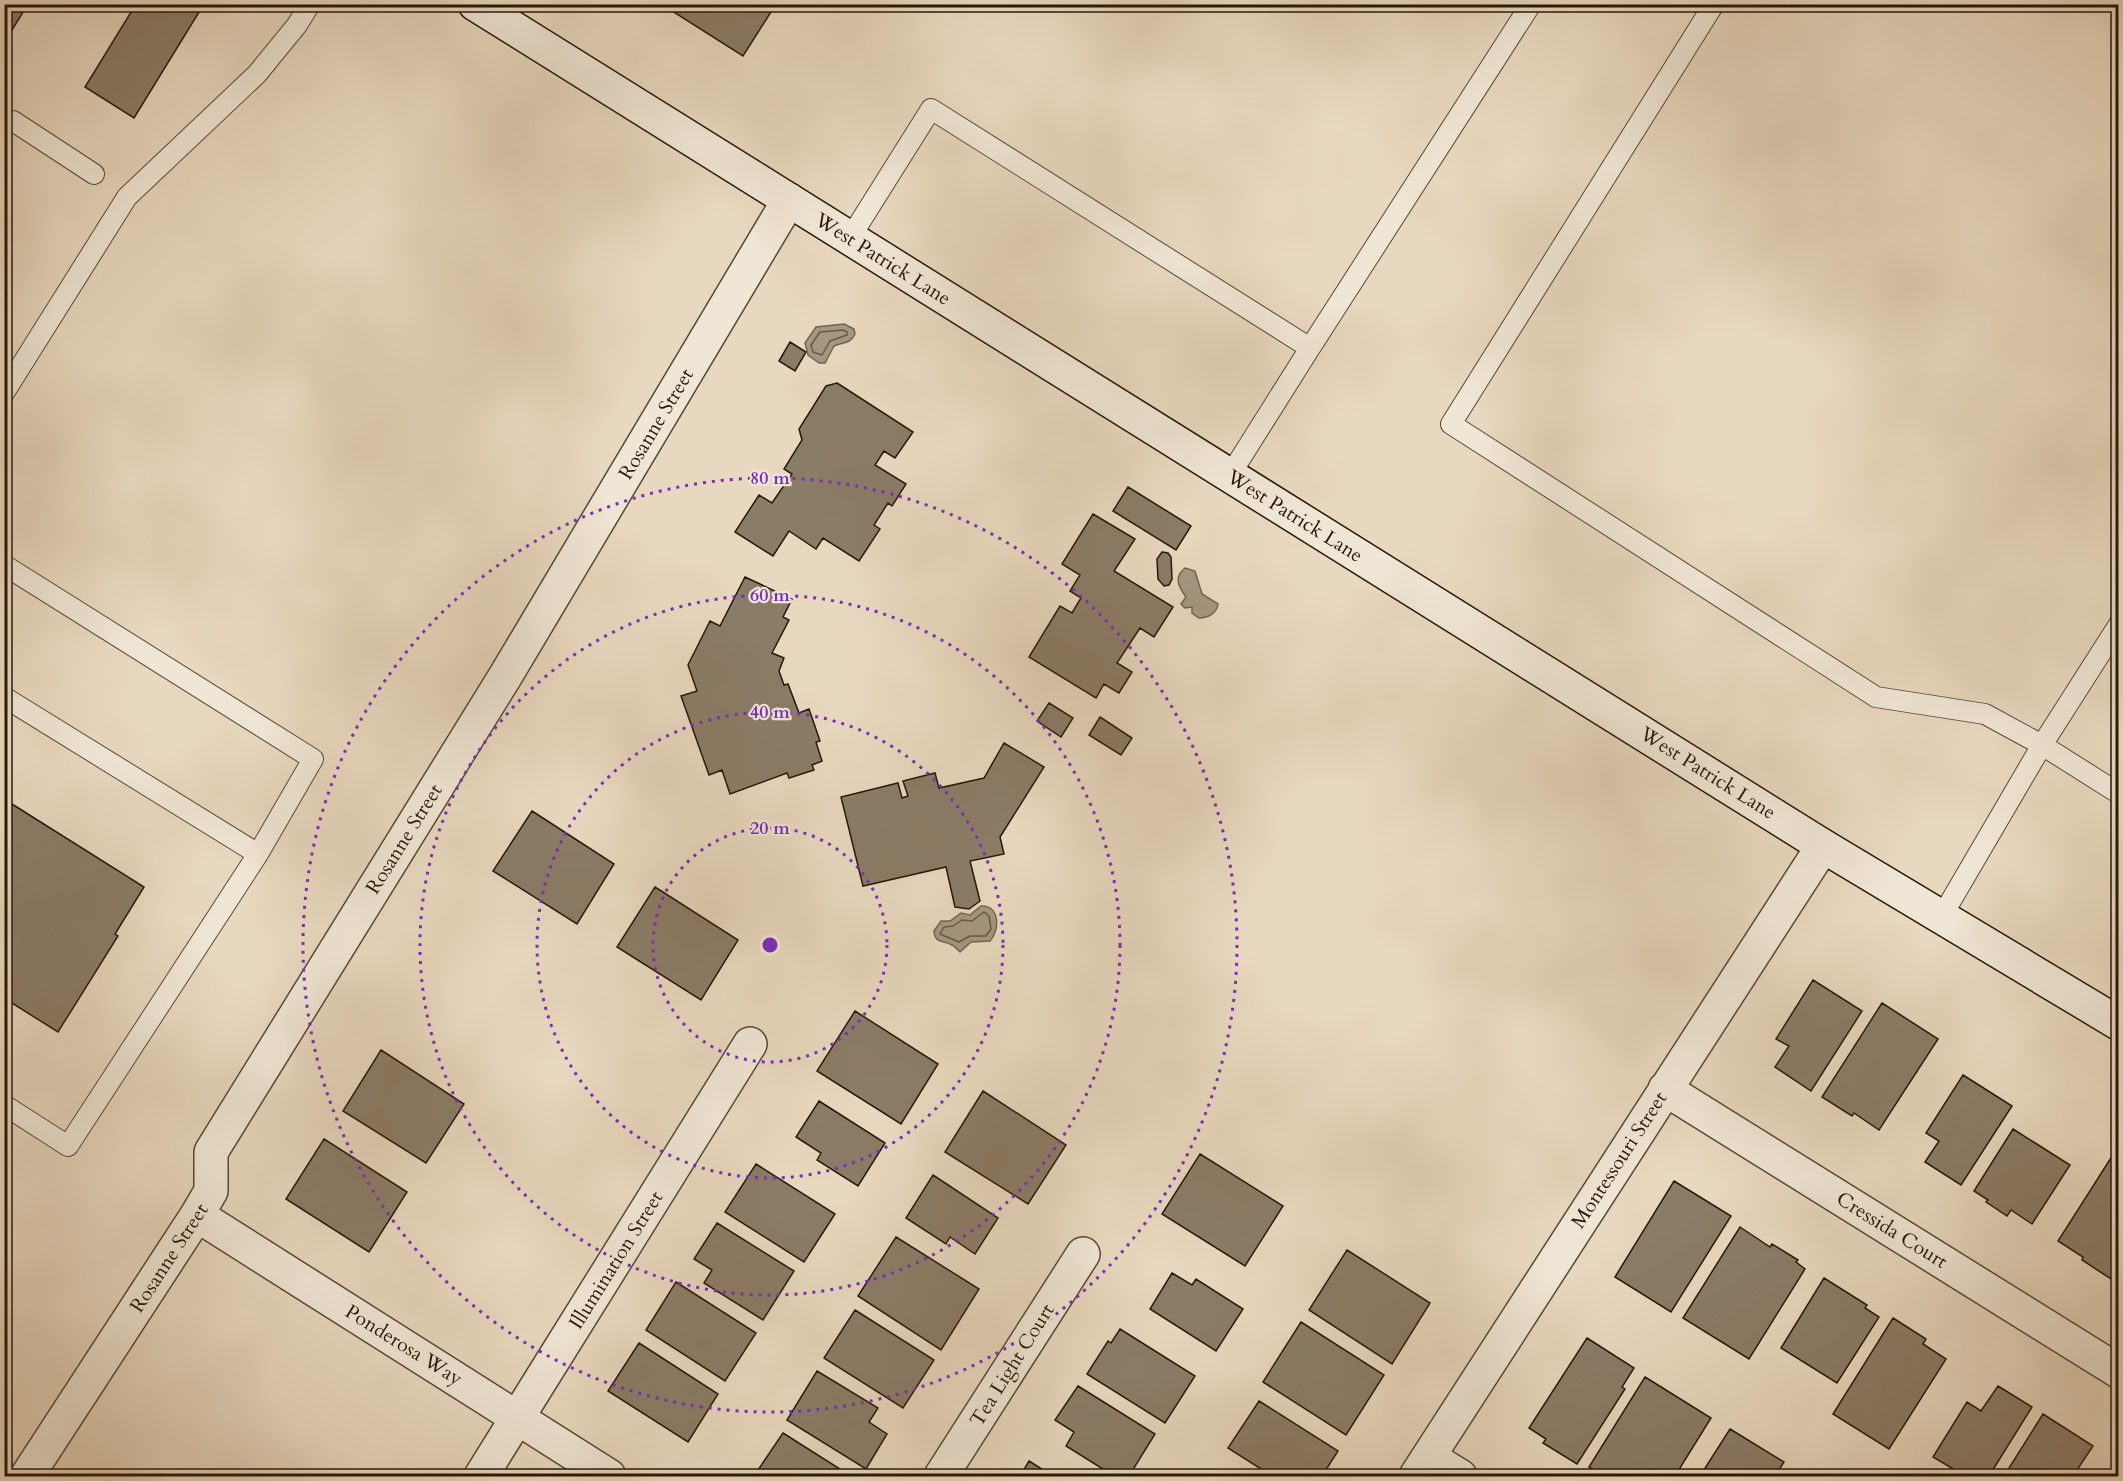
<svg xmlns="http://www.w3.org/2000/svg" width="2123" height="1481" viewBox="0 0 2123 1481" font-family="Cardo,serif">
	<rect width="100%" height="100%" fill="#e8d8bf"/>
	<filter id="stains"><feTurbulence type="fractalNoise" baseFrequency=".00333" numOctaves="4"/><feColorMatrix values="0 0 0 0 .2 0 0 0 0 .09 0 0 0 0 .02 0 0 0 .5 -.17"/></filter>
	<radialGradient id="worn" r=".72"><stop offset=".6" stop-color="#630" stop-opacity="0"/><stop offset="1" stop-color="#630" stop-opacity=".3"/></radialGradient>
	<!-- water -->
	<path fill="#a69781" stroke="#736451" stroke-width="1.5" d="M844,324L854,329L855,334C851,344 842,342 834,346L825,363H819L808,355L805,343L816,327Z
		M1185,568L1195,571L1202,594L1218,604C1217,613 1208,618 1199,618L1192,613V607L1185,608L1181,604L1186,597C1179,587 1173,578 1185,568Z
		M981,906C1000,905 1000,930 990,941L971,942L960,952C959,951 953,945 952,945C943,940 935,944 934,931L941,921H950L961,913L970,915Z"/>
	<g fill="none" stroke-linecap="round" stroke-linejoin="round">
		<!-- shore -->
		<path stroke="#665844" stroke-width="1.5" d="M843,330L847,332V335L830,341L822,355L813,352L811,345L820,332Z
			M984,912L989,916L991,929L986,936H970L959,942L940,934L944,927L953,926L962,920L972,921Z"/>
	</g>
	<!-- building -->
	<path fill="#8b7c67" stroke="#271808" stroke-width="1.5" d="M4,4H28L4,43Z
		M136,4H204L134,118L85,87Z
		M661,4H776L743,56Z
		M790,342L806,352L795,371L779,361Z
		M837,383L913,432L895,458L884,451L875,465L906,484L892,506L888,503L874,525L880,529L859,561L823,538L816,549L789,531L773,556L735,532L759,495L772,503L792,474L784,469L802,440L799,429L826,386Z
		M1128,487L1191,526L1176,550L1113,511Z
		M1093,514L1135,539L1114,571L1173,607L1154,637L1140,628L1117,663L1132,672L1119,693L1104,684L1096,698L1029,657L1060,606L1072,613L1081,598L1070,591L1080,575L1062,564Z
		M1162,552L1168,553L1171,557L1172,579L1169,585L1164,586L1158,579L1157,559Z
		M745,577L792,599L783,617L789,620L772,653L784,658L779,671L784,685L788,684L799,713L809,709L820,741L816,742L822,761L812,765L814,770L789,778L787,773L730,794L722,770L709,775L681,696L697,691L688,665L710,621L720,626Z
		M1049,703L1073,718L1061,737L1037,721Z
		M1100,717L1132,738L1121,755L1089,735Z
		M1004,743L1044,767L1000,837L1004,854L970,861L980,901L969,909L955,907L946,867L863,886L841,797L898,783L902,798L908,796L903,781L935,773L939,788L984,778Z
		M4,799L144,887L115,934L118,936L58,1032L4,998Z
		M532,811L614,864L577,924L493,871Z
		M655,887L738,940L701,1000L617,947Z
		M1813,980L1862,1011L1811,1091L1775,1067L1789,1046L1776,1039Z
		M1882,1003L1938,1039L1879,1130L1854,1113L1852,1116L1822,1097Z
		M855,1011L938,1064L901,1124L817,1071Z
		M381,1050L464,1104L426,1163L343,1111Z
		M1963,1075L2012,1106L1961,1185L1925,1162L1939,1141L1926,1133Z
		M983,1091L1066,1145L1028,1204L945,1152Z
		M819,1101L885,1143L858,1186L817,1160L821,1153L796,1137Z
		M2013,1129L2070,1165L2032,1224L2011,1210L2007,1216L1986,1202L1988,1200L1974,1191Z
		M324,1139L407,1192L369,1252L286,1199Z
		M2116,1150L2118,1152V1268L2111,1279L2082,1260L2083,1257L2058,1241Z
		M1200,1154L1283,1206L1245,1266L1162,1214Z
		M756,1164L835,1214L804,1262L725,1212Z
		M933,1175L998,1218L975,1254L950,1237L946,1244L906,1218Z
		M1674,1181L1731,1216L1671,1312L1615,1277Z
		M717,1223L794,1271L763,1320L704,1283L712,1270L694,1259Z
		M1740,1227L1770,1247L1772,1244L1798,1260L1796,1262L1805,1269L1749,1359L1683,1318Z
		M896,1237L979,1289L941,1350L858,1296Z
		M1347,1250L1430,1303L1392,1364L1309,1310Z
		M1172,1273L1192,1285L1196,1279L1243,1309L1216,1351L1150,1309Z
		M1824,1278L1867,1305L1865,1308L1879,1317L1837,1383L1781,1348Z
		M676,1282L756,1333L725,1381L646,1330Z
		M855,1310L934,1360L903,1408L824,1358Z
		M1893,1318L1926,1339L1923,1344L1946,1359L1889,1449L1833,1414Z
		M1301,1322L1384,1375L1346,1435L1263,1382Z
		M1120,1329L1195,1376L1165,1423L1087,1374L1108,1341L1111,1343Z
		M1587,1338L1634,1368L1622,1387L1625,1389L1577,1464L1543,1443L1546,1439L1529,1428Z
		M639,1343L718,1394L688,1442L608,1391Z
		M817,1371L878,1408L869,1422L887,1434L866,1469L787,1420Z
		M1645,1377L1711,1418L1675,1476H1603L1589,1467Z
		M1078,1386L1155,1434L1129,1476H1114L1066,1446L1074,1432L1055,1420Z
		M1998,1386L2032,1407L1989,1476H1965L1933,1457L1967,1402L1981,1411Z
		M1259,1401L1338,1451L1322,1476H1272L1228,1448Z
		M2043,1414L2093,1446L2073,1476H2004Z
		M1730,1429L1784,1462L1775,1476H1700Z
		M783,1433L851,1476H754Z
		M1029,1461L1053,1476H1020Z"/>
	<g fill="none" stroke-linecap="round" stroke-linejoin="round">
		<defs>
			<path id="lane" d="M1714,4L1451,424L1876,697L1985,714L2042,745L2118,793
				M13,121L94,174
				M850,238L931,109L1310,348L1531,4
				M4,393L127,197L257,74L297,25L310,4
				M1230,475L1310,348
				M4,565L313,759L258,854
				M4,697L258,854L68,1146L4,1105
				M1942,916L2042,745L2118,626"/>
			<path id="street" d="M1665,1089L2118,1371
				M197,1215L609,1476
				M1429,1457L1460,1476
				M27,1476L197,1215L211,1191V1152L506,675L789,200
				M481,1476L750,1044
				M941,1476L1083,1254
				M1416,1476L1823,846"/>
			<path id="secondary" d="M475,4L1823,846L2118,1023"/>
		</defs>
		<!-- lane casing -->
		<use href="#lane" stroke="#574836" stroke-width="22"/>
		<!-- street casing -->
		<use href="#street" stroke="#574836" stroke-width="36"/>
		<!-- secondary casing -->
		<use href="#secondary" stroke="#271808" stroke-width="36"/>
		<!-- lane -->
		<use href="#lane" stroke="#f0e6d5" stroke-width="20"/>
		<!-- street -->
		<use href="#street" stroke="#f0e6d5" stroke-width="33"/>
		<!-- secondary -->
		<use href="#secondary" stroke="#f0e6d5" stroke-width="33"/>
	</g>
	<!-- distance rings -->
	<g fill="none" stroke="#7b2cbf" stroke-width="3" stroke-dasharray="3 6">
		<circle cx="770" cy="945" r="117"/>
		<circle cx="770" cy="945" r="233"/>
		<circle cx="770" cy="945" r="350"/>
		<circle cx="770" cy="945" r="467"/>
	</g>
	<g text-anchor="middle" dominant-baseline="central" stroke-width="4.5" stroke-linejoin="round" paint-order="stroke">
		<!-- street labels -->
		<g font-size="20" fill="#271808" stroke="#f0e6d5">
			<text transform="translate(883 259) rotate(32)">West Patrick Lane</text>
			<text transform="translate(656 424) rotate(-59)">Rosanne Street</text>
			<text transform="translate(1295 516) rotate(32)">West Patrick Lane</text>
			<text transform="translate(1708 773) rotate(32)">West Patrick Lane</text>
			<text transform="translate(404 839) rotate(-58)">Rosanne Street</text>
			<text transform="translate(1619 1160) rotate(-57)">Montessouri Street</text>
			<text transform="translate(1892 1230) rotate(32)">Cressida Court</text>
			<text transform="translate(169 1258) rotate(-57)">Rosanne Street</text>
			<text transform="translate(616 1260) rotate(-58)">Illumination Street</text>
			<text transform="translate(404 1345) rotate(32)">Ponderosa Way</text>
			<text transform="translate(1012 1365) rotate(-58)">Tea Light Court</text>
		</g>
	</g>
	<circle cx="770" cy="945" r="9" fill="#7b2cbf" stroke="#f0e6d5" stroke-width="3"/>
	<g font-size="18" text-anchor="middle" font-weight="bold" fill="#7b2cbf" stroke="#f0e6d5" stroke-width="4.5" stroke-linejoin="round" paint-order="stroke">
		<text x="770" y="484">80 m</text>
		<text x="770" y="601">60 m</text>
		<text x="770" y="718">40 m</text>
		<text x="770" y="834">20 m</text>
	</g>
	<!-- margin -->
	<rect width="2123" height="1481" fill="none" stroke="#e8d8bf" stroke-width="24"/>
	<rect x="6" y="6" width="2111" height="1469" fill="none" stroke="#271808" stroke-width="3"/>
	<rect x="12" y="12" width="2099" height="1457" fill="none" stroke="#271808" stroke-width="1.5"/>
	<rect width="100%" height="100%" filter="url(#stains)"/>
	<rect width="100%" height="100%" fill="url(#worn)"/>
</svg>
